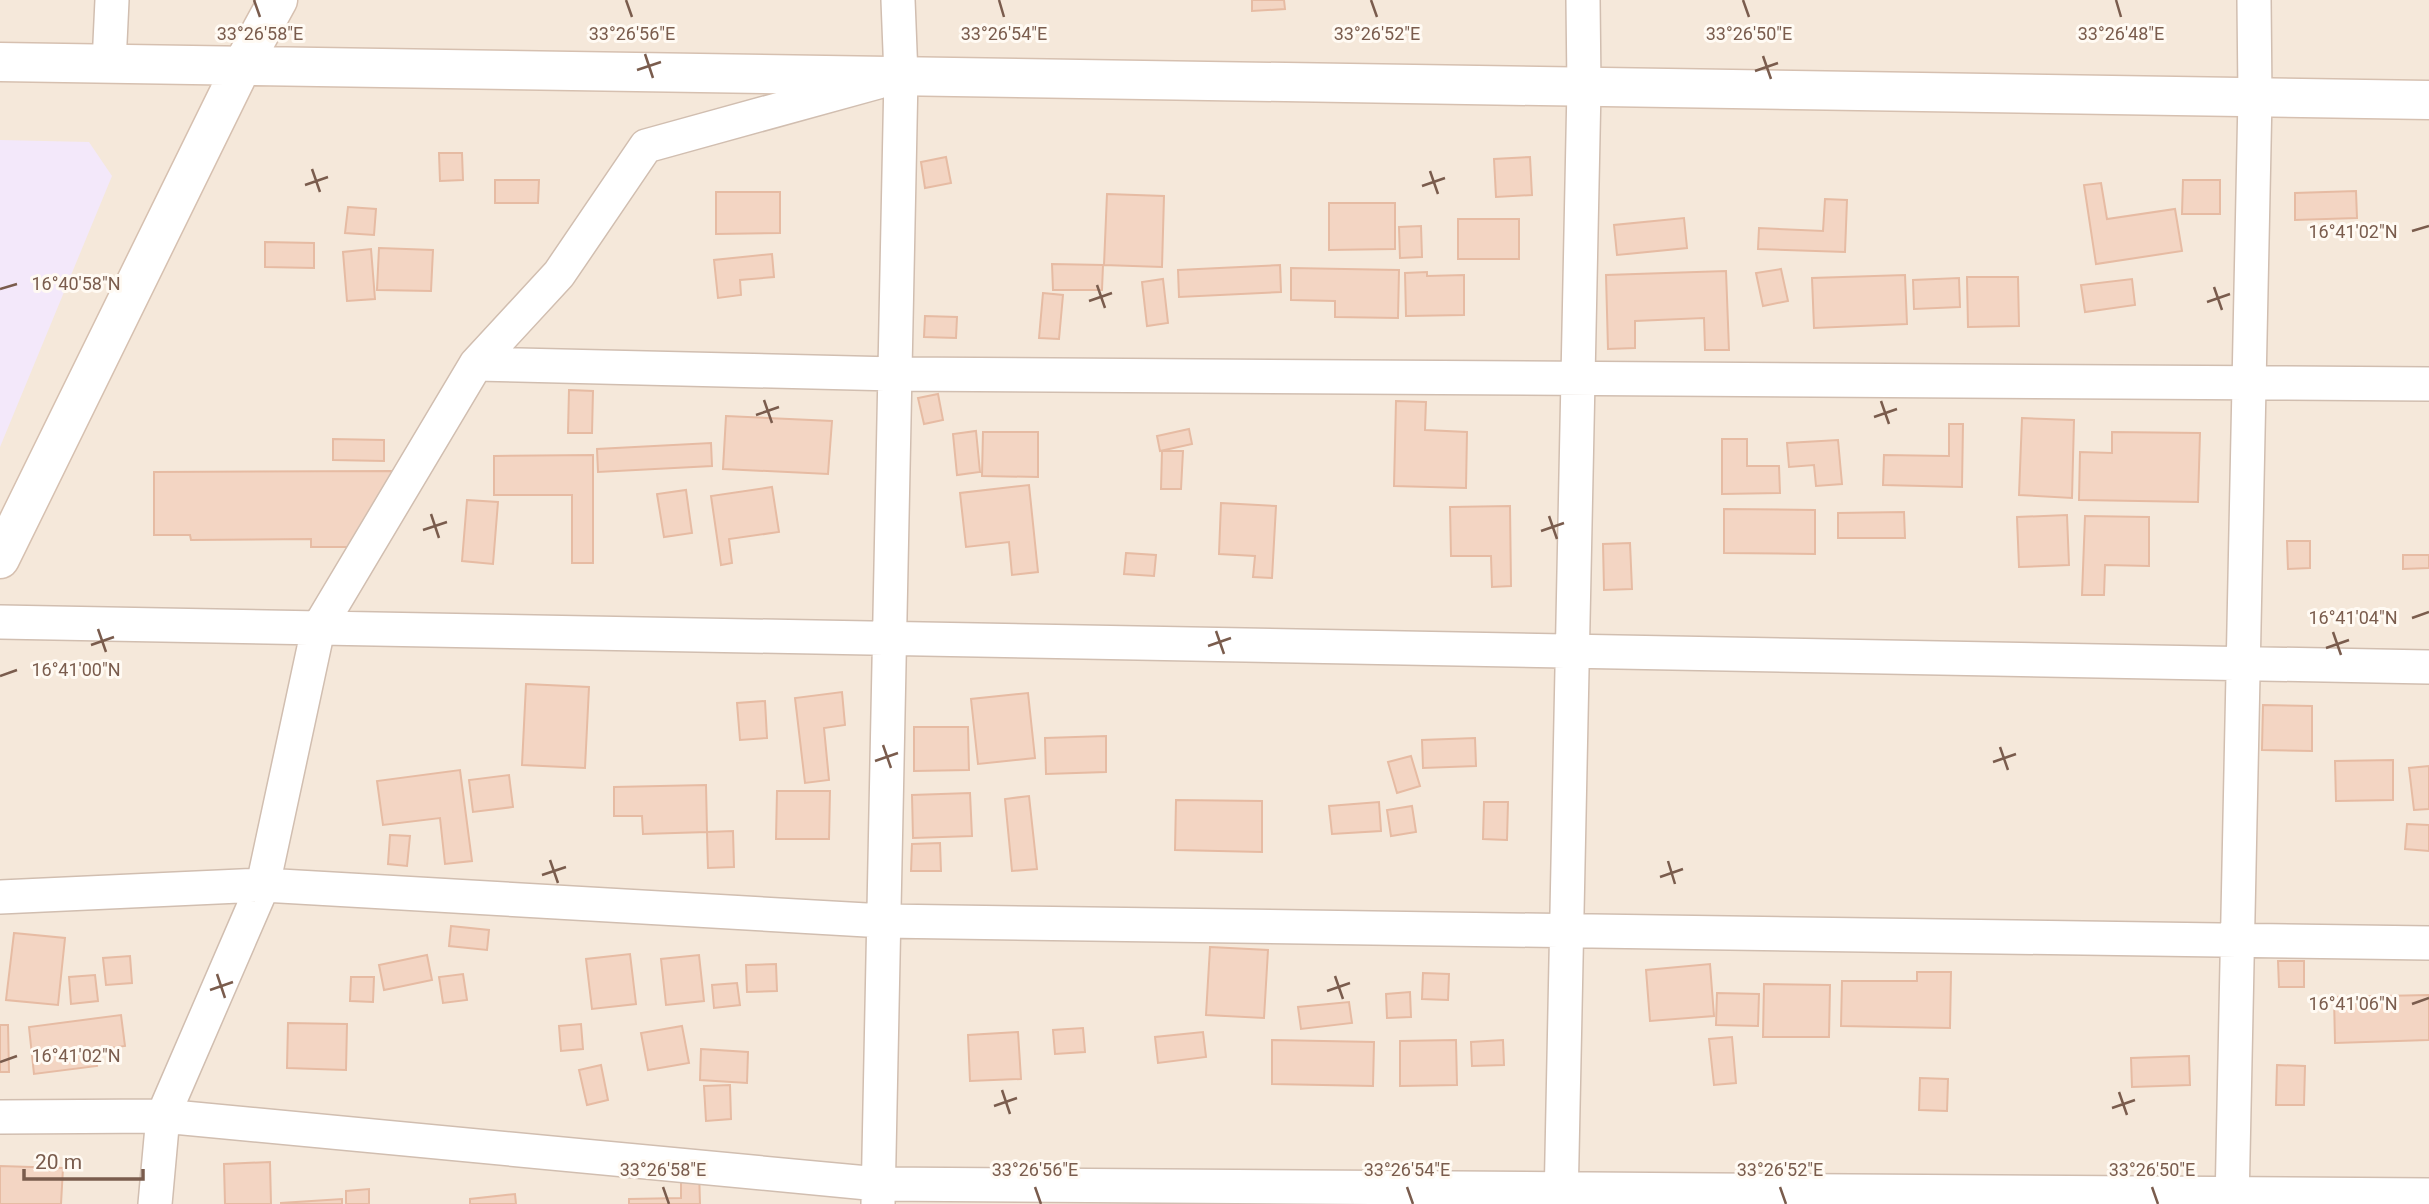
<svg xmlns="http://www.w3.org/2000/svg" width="2429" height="1204" viewBox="0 0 2429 1204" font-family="Roboto,sans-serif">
	<rect width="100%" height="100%" fill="#fdf6ec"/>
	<!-- residential -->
	<path fill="#f5e8da" d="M0,0H2429V1204H0Z"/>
	<!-- education -->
	<path fill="#f3e8fa" d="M0,140L89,142L112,176L0,447Z"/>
	<!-- building -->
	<path fill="#f3d5c3" stroke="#e6bba3" stroke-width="2" d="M1252,0H1284L1285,9L1252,11Z
		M439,153H462L463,180L440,181Z
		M946,157L951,183L925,188L921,162Z
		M1530,157L1532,195L1496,197L1494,159Z
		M495,180H539L538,203H495Z
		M2183,180H2220V214H2182Z
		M2101,183L2107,219L2175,209L2182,251L2096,264L2084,185Z
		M2356,191L2357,218L2295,220V193Z
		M716,192H780V233L716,234Z
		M1107,194L1164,196L1162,267L1104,265Z
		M1825,199L1847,200L1845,252L1758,249L1759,228L1823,231Z
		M1329,203H1395V249L1329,250Z
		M348,207L376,209L374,235L345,233Z
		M1684,218L1687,248L1617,255L1614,225Z
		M1458,219H1519V259H1458Z
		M1421,226L1422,257L1400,258L1399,227Z
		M265,242L314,243V268L265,267Z
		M379,248L433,250L431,291L377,290Z
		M371,249L375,299L347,301L343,252Z
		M772,254L774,277L740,280L741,295L718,298L714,260Z
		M1052,264L1103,265L1102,290H1053Z
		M1280,265L1281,292L1179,297L1178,270Z
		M1291,268L1399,270L1398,318L1335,317V301L1291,300Z
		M1781,269L1788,301L1763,306L1756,273Z
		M1726,271L1729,350H1705L1704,318L1635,321V348L1608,349L1606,275Z
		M1427,272V276L1464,275V315L1406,316L1405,273Z
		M1905,275L1907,324L1814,328L1812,278Z
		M1967,277H2018L2019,326L1968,327Z
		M1959,278L1960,307L1914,309L1913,280Z
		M1163,279L1168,323L1147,326L1142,282Z
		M2132,279L2135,305L2085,312L2081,285Z
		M1043,293L1063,295L1059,339L1039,338Z
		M925,316L957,317L956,338L924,337Z
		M569,390L593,391L592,433H568Z
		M938,394L943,420L924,424L918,398Z
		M1396,401L1426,402L1425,430L1467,432L1466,488L1394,486Z
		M726,416L832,421L828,474L723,469Z
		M2022,418L2074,420L2072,498L2019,495Z
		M1949,424H1963L1962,487L1883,485L1884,455L1949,456Z
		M1189,429L1192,444L1160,451L1157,436Z
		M976,431L980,472L957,475L953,434Z
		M983,432H1038V477L982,476Z
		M2112,432L2200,433L2198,502L2079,500L2080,452L2112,453Z
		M333,439L384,440V461L333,460Z
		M1722,439H1747V466H1779L1780,493L1722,494Z
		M1838,440L1842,484L1816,486L1814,465L1789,467L1787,443Z
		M711,443L712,466L598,472L597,449Z
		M1162,451H1183L1181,489H1161Z
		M593,455V563H572V495H494V456Z
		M393,471V506L376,547H311V539L191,540L190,535H154V472Z
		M1029,485L1038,572L1012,575L1009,542L966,547L960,493Z
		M772,487L779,532L729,539L732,563L721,565L711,496Z
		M686,490L692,533L664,537L657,494Z
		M467,500L498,502L493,564L462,561Z
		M1221,503L1276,506L1272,578L1253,577L1255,556L1219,554Z
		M1510,506L1511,586L1492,587L1491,556H1451L1450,507Z
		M1724,509L1815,510V554L1724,553Z
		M1904,512L1905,538H1838V513Z
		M2067,515L2069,565L2019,567L2017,517Z
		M2085,516L2149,517V566L2105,565L2104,595H2082Z
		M2287,541H2310V568L2288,569Z
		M1630,543L1632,589L1604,590L1603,544Z
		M1126,553L1156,555L1154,576L1124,574Z
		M2403,555H2429V568L2403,569Z
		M526,684L589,687L585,768L522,765Z
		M842,692L845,725L824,728L829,780L805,783L795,698Z
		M1028,693L1035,758L978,764L971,699Z
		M765,701L767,738L740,740L737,703Z
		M2263,705L2312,706V751L2262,750Z
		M914,727H968L969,770L914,771Z
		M1106,736V772L1046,774L1045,738Z
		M1475,738L1476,766L1423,768L1422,740Z
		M1411,756L1420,786L1397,793L1388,762Z
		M2393,760V800L2336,801L2335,761Z
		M2429,766V809L2414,810L2409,768Z
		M460,770L472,861L445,864L440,818L383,825L377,781Z
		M509,775L513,807L473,812L469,780Z
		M706,785L707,832L643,834L642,816H614V787Z
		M777,791H830L829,839H776Z
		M970,793L972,836L913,838L912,795Z
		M1029,796L1037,869L1012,871L1005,799Z
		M1176,800L1262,801V852L1175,850Z
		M1379,802L1381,831L1332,834L1329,806Z
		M1484,802H1508L1507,840L1483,839Z
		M1412,806L1416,832L1391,836L1387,810Z
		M2407,824L2429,825V851L2405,849Z
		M733,831L734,867L708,868L707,832Z
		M390,835L410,836L407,866L388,864Z
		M940,843L941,871H911L912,844Z
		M451,926L489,930L487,950L449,946Z
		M14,933L65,938L58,1005L6,1000Z
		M1210,947L1268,950L1264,1018L1206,1015Z
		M630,954L636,1004L592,1009L586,959Z
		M427,955L432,980L384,990L379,965Z
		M699,955L704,1001L666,1005L661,959Z
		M130,956L132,983L106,985L103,958Z
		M2278,961H2304V987H2279Z
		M776,964L777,991L747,992L746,965Z
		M1710,964L1714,1016L1650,1021L1646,970Z
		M1917,972H1951L1950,1028L1841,1026L1842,981H1917Z
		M1423,973L1449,974L1448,1000L1422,999Z
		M463,974L467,1000L443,1003L439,977Z
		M95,975L98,1001L71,1004L69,977Z
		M351,977H374L373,1002L350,1001Z
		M737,983L740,1005L714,1008L712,985Z
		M1764,984L1830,985L1829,1037H1763Z
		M1410,992L1411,1017L1387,1018L1386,994Z
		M1717,993L1759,994L1758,1026L1716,1025Z
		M2429,995V1040L2335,1043L2334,997Z
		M1349,1002L1352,1023L1301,1029L1298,1007Z
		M121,1015L125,1046L95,1050L97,1066L34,1074L29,1027Z
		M288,1023L347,1024L346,1070L287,1068Z
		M581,1024L583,1049L561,1051L559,1026Z
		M0,1025H8L9,1072H0Z
		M682,1026L689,1063L648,1070L641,1033Z
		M1083,1028L1085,1052L1055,1054L1053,1030Z
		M1018,1032L1021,1079L970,1081L968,1035Z
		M1203,1032L1206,1057L1158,1063L1155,1037Z
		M1732,1037L1736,1083L1714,1085L1709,1039Z
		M1272,1040L1374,1042L1373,1086L1272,1084Z
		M1456,1040L1457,1085L1400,1086V1041Z
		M1503,1040L1504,1065L1472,1066L1471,1042Z
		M701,1049L748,1052L747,1083L700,1080Z
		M2189,1056L2190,1085L2132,1087L2131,1058Z
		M601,1065L608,1100L587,1105L579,1070Z
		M2277,1065L2305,1066L2304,1105H2276Z
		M1920,1078L1948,1079L1947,1111L1919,1110Z
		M730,1085L731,1119L706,1121L704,1086Z
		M270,1162L271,1204H225L224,1164Z
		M0,1166L63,1168L61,1204H0Z
		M681,1170H699L700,1204H629V1199L681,1198Z
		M369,1189V1204H346V1191Z
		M515,1194L516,1204H470V1199Z
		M342,1199V1204H281V1203Z"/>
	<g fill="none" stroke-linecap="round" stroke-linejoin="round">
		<defs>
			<path id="street" d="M109,64L112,0
				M476,364L895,374L2429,384
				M0,622L2429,667
				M0,897L263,885L884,921L2429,943
				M0,1117L163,1116L878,1184L2429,1195
				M155,1204L163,1116L263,885L318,629L476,364L559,274L646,146L878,82
				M878,1204L901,76L898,0
				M1561,1204L1584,87L1583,0
				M2232,1204L2255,97L2254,0"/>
			<path id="secondary" d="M0,62L2429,100
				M0,559L242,66L278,0"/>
		</defs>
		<!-- street casing -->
		<use href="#street" stroke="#d1beb0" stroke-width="36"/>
		<!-- secondary casing -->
		<use href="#secondary" stroke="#d6c0b0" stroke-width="41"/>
		<!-- street -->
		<use href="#street" stroke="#fff" stroke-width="33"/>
		<!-- secondary -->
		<use href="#secondary" stroke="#fff" stroke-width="38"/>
	</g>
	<!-- ticks -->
	<path fill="none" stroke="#7a5c4d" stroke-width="2.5" d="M254,0L260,17M626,0L632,17M999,0L1004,17M1371,0L1377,17M1743,0L1749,17M2116,0L2121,17M645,54L653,78M1763,56L1771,79M637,70L661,62M1755,71L1778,63M312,169L320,192M1430,171L1438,194M305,185L328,177M1422,186L1445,178M2412,231L2429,226M1097,285L1105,308M2214,287L2222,310M0,289L17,284M1089,301L1112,293M2207,302L2230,294M764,400L772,423M1881,401L1889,424M756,415L779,407M1874,417L1897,409M431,514L439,538M1549,516L1557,539M423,530L447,522M1541,531L1564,523M2412,618L2429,612M98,629L106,652M1216,631L1224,654M2333,632L2341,655M91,645L114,637M1208,646L1231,638M2326,648L2349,640M0,676L17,670M883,745L891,768M2000,747L2008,770M875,761L898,753M1993,762L2016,754M550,860L558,883M1668,861L1675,884M542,875L566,867M1660,877L1683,869M217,974L225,998M1335,976L1343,999M210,990L233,982M1327,991L1350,983M2412,1004L2429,998M0,1062L17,1056M1002,1090L1010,1114M2119,1092L2127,1115M994,1106L1017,1098M2112,1108L2135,1100M663,1187L669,1204M1035,1187L1041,1204M1407,1187L1413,1204M1780,1187L1786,1204M2152,1187L2158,1204"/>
	<g font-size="18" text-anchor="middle" fill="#7a5c4d" stroke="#fffaf3" stroke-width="6" stroke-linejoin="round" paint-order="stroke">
		<text x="260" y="40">33°26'58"E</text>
		<text x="632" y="40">33°26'56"E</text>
		<text x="1004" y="40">33°26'54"E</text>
		<text x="1377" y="40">33°26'52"E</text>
		<text x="1749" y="40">33°26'50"E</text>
		<text x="2121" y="40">33°26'48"E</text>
		<text x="2353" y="238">16°41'02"N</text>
		<text x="76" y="290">16°40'58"N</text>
		<text x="2353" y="624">16°41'04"N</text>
		<text x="76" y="676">16°41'00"N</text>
		<text x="2353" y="1010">16°41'06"N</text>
		<text x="76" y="1062">16°41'02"N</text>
		<text x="663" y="1176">33°26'58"E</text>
		<text x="1035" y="1176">33°26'56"E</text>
		<text x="1407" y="1176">33°26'54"E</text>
		<text x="1780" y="1176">33°26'52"E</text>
		<text x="2152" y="1176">33°26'50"E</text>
	</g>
	<!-- scale -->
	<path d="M24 1169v10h119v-10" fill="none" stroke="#7a5c4d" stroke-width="3.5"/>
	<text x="35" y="1169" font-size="21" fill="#7a5c4d" stroke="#fffaf3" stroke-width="5" paint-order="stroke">20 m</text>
</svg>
